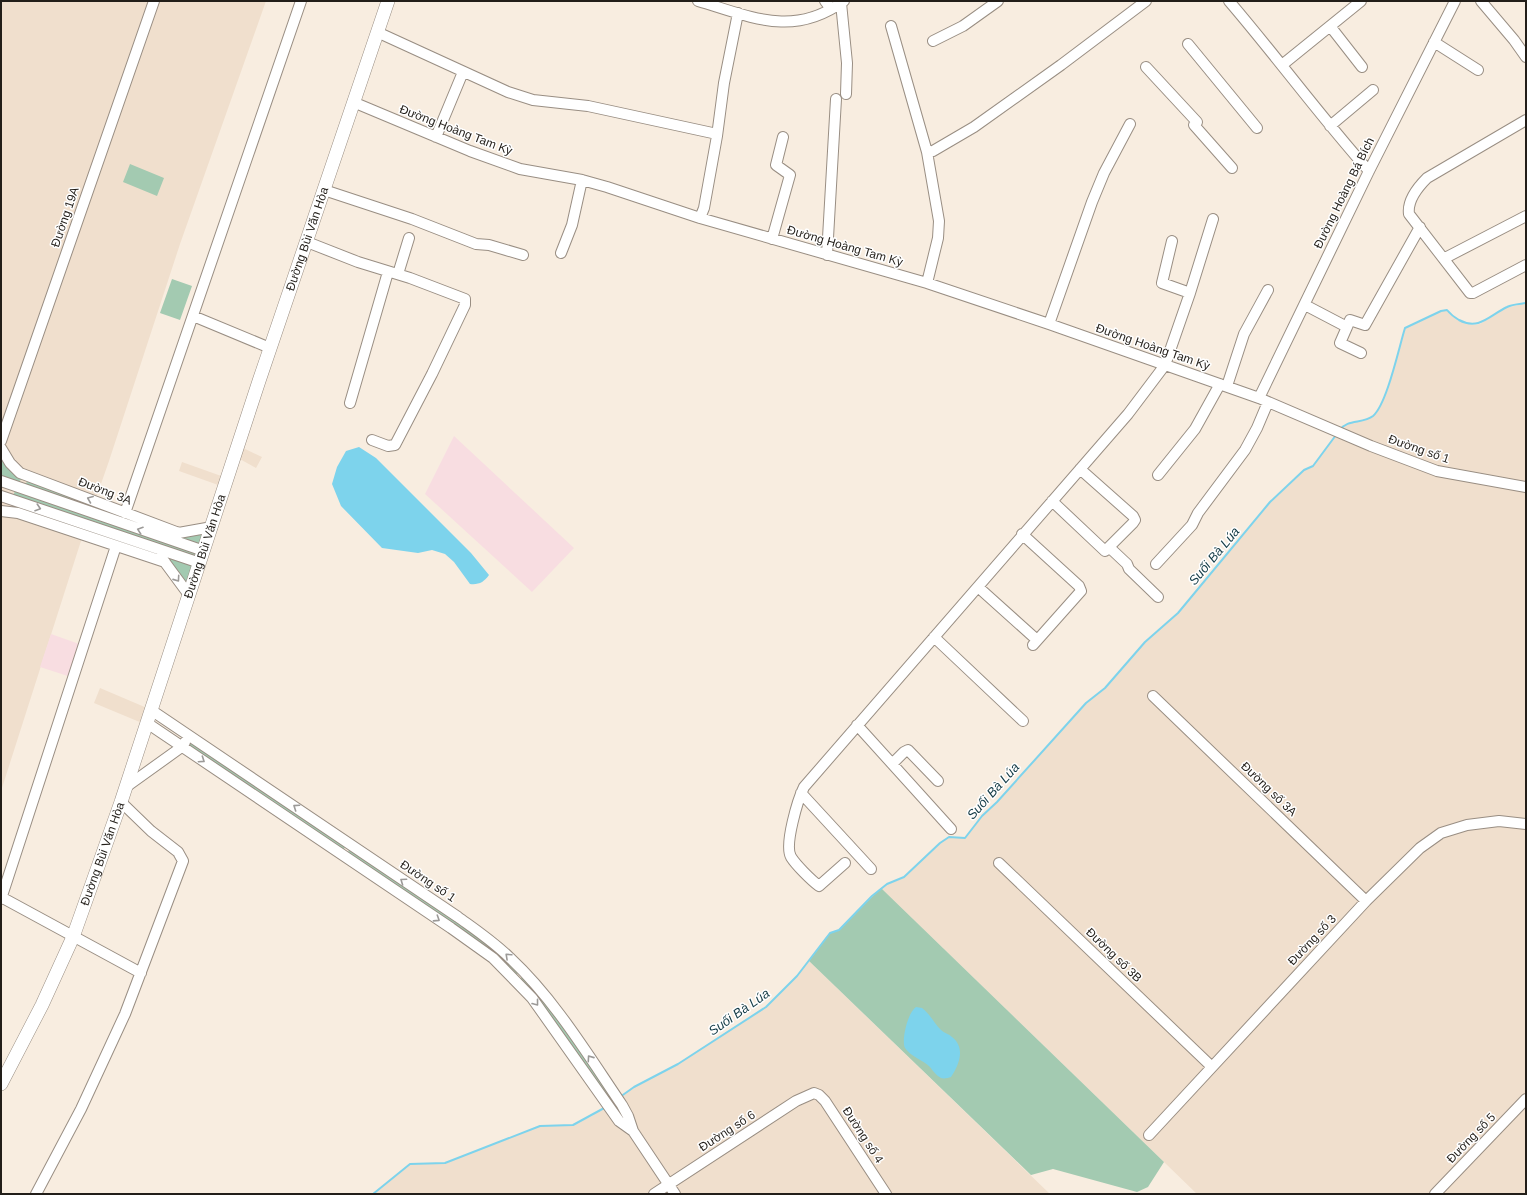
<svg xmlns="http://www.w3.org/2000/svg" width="1527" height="1195" viewBox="0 0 1527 1195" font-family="Arial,sans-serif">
	<rect width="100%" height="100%" fill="#f8ede0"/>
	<!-- built -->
	<path fill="#f0dfcd" d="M1,1H266L180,244L109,461L80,544L1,791Z
		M1526,303V1194H1197L881,888L887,884L904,877L940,843L949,837L965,838L982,816L997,802L1086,703L1105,688L1145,642L1178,613L1270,502L1304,470L1313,466L1342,426L1372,417L1378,410L1387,391L1405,328L1441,311L1447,310L1452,316L1464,323L1473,325L1480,324L1506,308Z
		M241,447L262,457L256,468L238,458Z
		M182,462L224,477L221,486L179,471Z
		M100,688L147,708L142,723L94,703Z
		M809,961L1050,1194H373L410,1164L445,1163L540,1126L573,1125L592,1116L634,1087L678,1064L766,1007L797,976Z"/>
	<!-- education -->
	<path fill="#f8dde1" d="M454,436L574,548L532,592L425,494Z
		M51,634L82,645L71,677L40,667Z"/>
	<!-- green -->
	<path fill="#a3cab1" d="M130,164L164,178L157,196L123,182Z
		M172,279L192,286L180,320L160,313Z
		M1,457L24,478L16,483L1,477Z
		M30,481L167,533L21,485Z
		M15,491L199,553L197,558L13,496Z
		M206,532L201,546L175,536Z
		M163,555L195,565L187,587Z
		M190,739L346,844L343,852L186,746Z
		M350,847L456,919L520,971L515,976L347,855Z
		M881,888L1164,1162L1148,1187L1137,1192L1053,1169L1031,1175L809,961L830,933L839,930Z
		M524,975L538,991L610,1091L628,1125L621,1119L519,980Z"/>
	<!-- water -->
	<path fill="#7dd3ec" d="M359,447L376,458L471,553L489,575C484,582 479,585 470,584L454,562L445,554L432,550L418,553L382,548L341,506L332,484L337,467L346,451Z
		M916,1007L922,1008C930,1014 934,1023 941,1030C944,1033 949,1034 952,1037C966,1048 959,1065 951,1077C948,1078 944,1079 941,1078C937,1076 933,1071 930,1067C923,1060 911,1057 905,1048C901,1040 908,1012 916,1007Z"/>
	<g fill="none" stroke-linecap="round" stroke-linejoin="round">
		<!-- stream -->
		<path stroke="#7dd3ec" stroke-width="2" d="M1340,430C1347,419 1363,424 1373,416C1387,404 1399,347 1405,328L1441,311L1447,310C1451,315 1454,317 1459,320C1479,331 1490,315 1507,307C1513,304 1520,304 1526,303
			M620,1097L634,1087L678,1064L766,1007L797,976L830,933L839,930L872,896L887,884L904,877L940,843L949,837L965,838L982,816L997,802L1086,703L1105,688L1145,642L1178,613L1270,502L1304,470L1313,466L1336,435
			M373,1194L410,1164L445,1163L540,1126L573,1125L606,1107"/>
		<defs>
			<path id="minor" d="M698,1C752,17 793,38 844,1
				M825,1L831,9
				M1229,1C1277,57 1320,116 1369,171
				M1481,1L1514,40L1526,57
				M841,3L847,63L846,94
				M891,26L927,152L939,221L938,238L927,283
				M1330,26L1362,67
				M377,32L508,92L533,100L588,106L717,134
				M933,41L963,26L998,1
				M1434,42L1478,70
				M1188,44L1257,128
				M1282,65L1361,1
				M1146,67L1197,122
				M353,102L470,151L520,169L582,180L607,187L700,218L927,283L1049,324L1259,398L1371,446L1437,471L1526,487
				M1526,120L1427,178C1418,187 1407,200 1409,214L1470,293H1473L1526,265
				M1194,125L1232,168
				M1330,126L1373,90
				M436,137L463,72
				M927,152L933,151L974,127L1061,65L1146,1
				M324,190L412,219L476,244L489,245L523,255
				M700,218L704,208L717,136L724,83L738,13
				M772,239L790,175L776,165L783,137
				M1172,241L1162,283L1190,293
				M307,242L358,262L410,278L465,299V305L432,374L395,445L388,446L372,440
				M561,253L572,225L582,180
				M827,255L836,99
				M1445,258L1526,216
				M398,274L409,238
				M1305,305L1347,327L1350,320L1365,325L1420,227
				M193,316L270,348
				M1049,324L1092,202L1104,173L1130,124
				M1347,327L1340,343L1361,353
				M1227,386L1244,334L1268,290
				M1259,398L1369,171L1455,1
				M350,403L388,272
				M1,441L154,1
				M1,448L10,463L20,473L179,533
				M1158,475L1195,429L1220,384
				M1,481L204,551
				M1,496L200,563
				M1052,501L1105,551L1133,523L1135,520L1133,516L1080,469
				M1,511L18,513L165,562
				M125,513L301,1
				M173,534L212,527
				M1022,534L1079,586L1081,591L1033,645
				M1110,548L1127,564L1129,569L1158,597
				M161,557L189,595
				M1156,564L1192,525L1198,513L1245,450L1257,428L1268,402
				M978,587L1037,640
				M934,637L1023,721
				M1153,696L1366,901
				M151,710L458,917C476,930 494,942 510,958C555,1000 588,1055 622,1105L628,1116L633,1131
				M147,723L451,928L493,958L532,998L619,1121L633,1131L675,1194
				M857,725L951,829
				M893,763L904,752L908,750L938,781
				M126,787L183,746L185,742
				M801,793L871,869
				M845,863L819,886C811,880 796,865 791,857C784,845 798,799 804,787L1128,414L1165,365L1190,293L1213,219
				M999,863L1211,1066
				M1,897L141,973
				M1,899L116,546
				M1149,1135L1366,901L1420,848L1441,833L1467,825L1499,821L1526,824
				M36,1194L81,1109L125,1014L183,861L178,852L151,831L121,802
				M654,1194L796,1101L814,1093L819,1095L825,1101L886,1194
				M1435,1194L1526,1099"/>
			<g id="major">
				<path id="s1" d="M1,1084L42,1005L73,937L121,802L259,381L388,1"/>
			</g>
		</defs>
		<!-- minor casing -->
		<use href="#minor" stroke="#998e83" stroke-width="12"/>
		<!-- major casing -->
		<use href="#major" stroke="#998e83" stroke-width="14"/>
		<!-- minor -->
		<use href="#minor" stroke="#fff" stroke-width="10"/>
		<!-- major -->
		<use href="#major" stroke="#fff" stroke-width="13"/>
	</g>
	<!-- one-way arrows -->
	<defs><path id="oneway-chevron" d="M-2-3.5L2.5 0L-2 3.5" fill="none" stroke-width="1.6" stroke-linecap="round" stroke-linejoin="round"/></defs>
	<g stroke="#9c9a98">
		<use href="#oneway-chevron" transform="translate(90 499) rotate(-158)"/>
		<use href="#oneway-chevron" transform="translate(38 508) rotate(18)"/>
		<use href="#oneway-chevron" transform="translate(140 530) rotate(-161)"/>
		<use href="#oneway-chevron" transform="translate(177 579) rotate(55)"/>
		<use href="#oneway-chevron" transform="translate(202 760) rotate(34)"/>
		<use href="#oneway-chevron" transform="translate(296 807) rotate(-146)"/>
		<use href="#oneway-chevron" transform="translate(403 881) rotate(-145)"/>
		<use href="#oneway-chevron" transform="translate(437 919) rotate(33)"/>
		<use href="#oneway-chevron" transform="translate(508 956) rotate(-137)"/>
		<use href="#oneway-chevron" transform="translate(536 1003) rotate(52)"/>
		<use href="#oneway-chevron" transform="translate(590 1058) rotate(-125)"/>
	</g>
	<g text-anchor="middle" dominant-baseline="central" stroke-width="3" stroke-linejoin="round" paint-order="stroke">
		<!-- street labels -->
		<g font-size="12" fill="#221e19" stroke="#fff">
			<text transform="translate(456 130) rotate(21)">Đường Hoàng Tam Kỳ</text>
			<text transform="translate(1344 193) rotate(-64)">Đường Hoàng Bá Bích</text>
			<text transform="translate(65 217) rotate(-71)">Đường 19A</text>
			<text stroke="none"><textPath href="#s1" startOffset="900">Đường Bùi Văn Hòa</textPath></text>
			<text transform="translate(845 246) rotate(16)">Đường Hoàng Tam Kỳ</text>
			<text transform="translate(1153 347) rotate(19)">Đường Hoàng Tam Kỳ</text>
			<text transform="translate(1419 449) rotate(19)">Đường số 1</text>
			<text transform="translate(105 491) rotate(21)">Đường 3A</text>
			<text stroke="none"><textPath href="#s1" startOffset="576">Đường Bùi Văn Hòa</textPath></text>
			<text transform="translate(1269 789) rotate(44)">Đường số 3A</text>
			<text stroke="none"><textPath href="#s1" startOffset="252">Đường Bùi Văn Hòa</textPath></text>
			<text transform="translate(428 881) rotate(34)">Đường số 1</text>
			<text transform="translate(1312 940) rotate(-47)">Đường số 3</text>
			<text transform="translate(1114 955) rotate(44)">Đường số 3B</text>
			<text transform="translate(727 1131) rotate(-33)">Đường số 6</text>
			<text transform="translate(863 1135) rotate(57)">Đường số 4</text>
			<text transform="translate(1471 1138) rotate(-46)">Đường số 5</text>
		</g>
		<!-- water labels -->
		<g font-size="13" font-style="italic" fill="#133b46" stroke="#fff">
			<text transform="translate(1214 556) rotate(-50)">Suối Bà Lúa</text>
			<text transform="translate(993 791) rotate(-48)">Suối Bà Lúa</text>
			<text transform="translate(739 1012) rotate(-35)">Suối Bà Lúa</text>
		</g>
	</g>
	<!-- border -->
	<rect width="1527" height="1195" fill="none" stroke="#221e19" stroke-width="4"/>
</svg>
